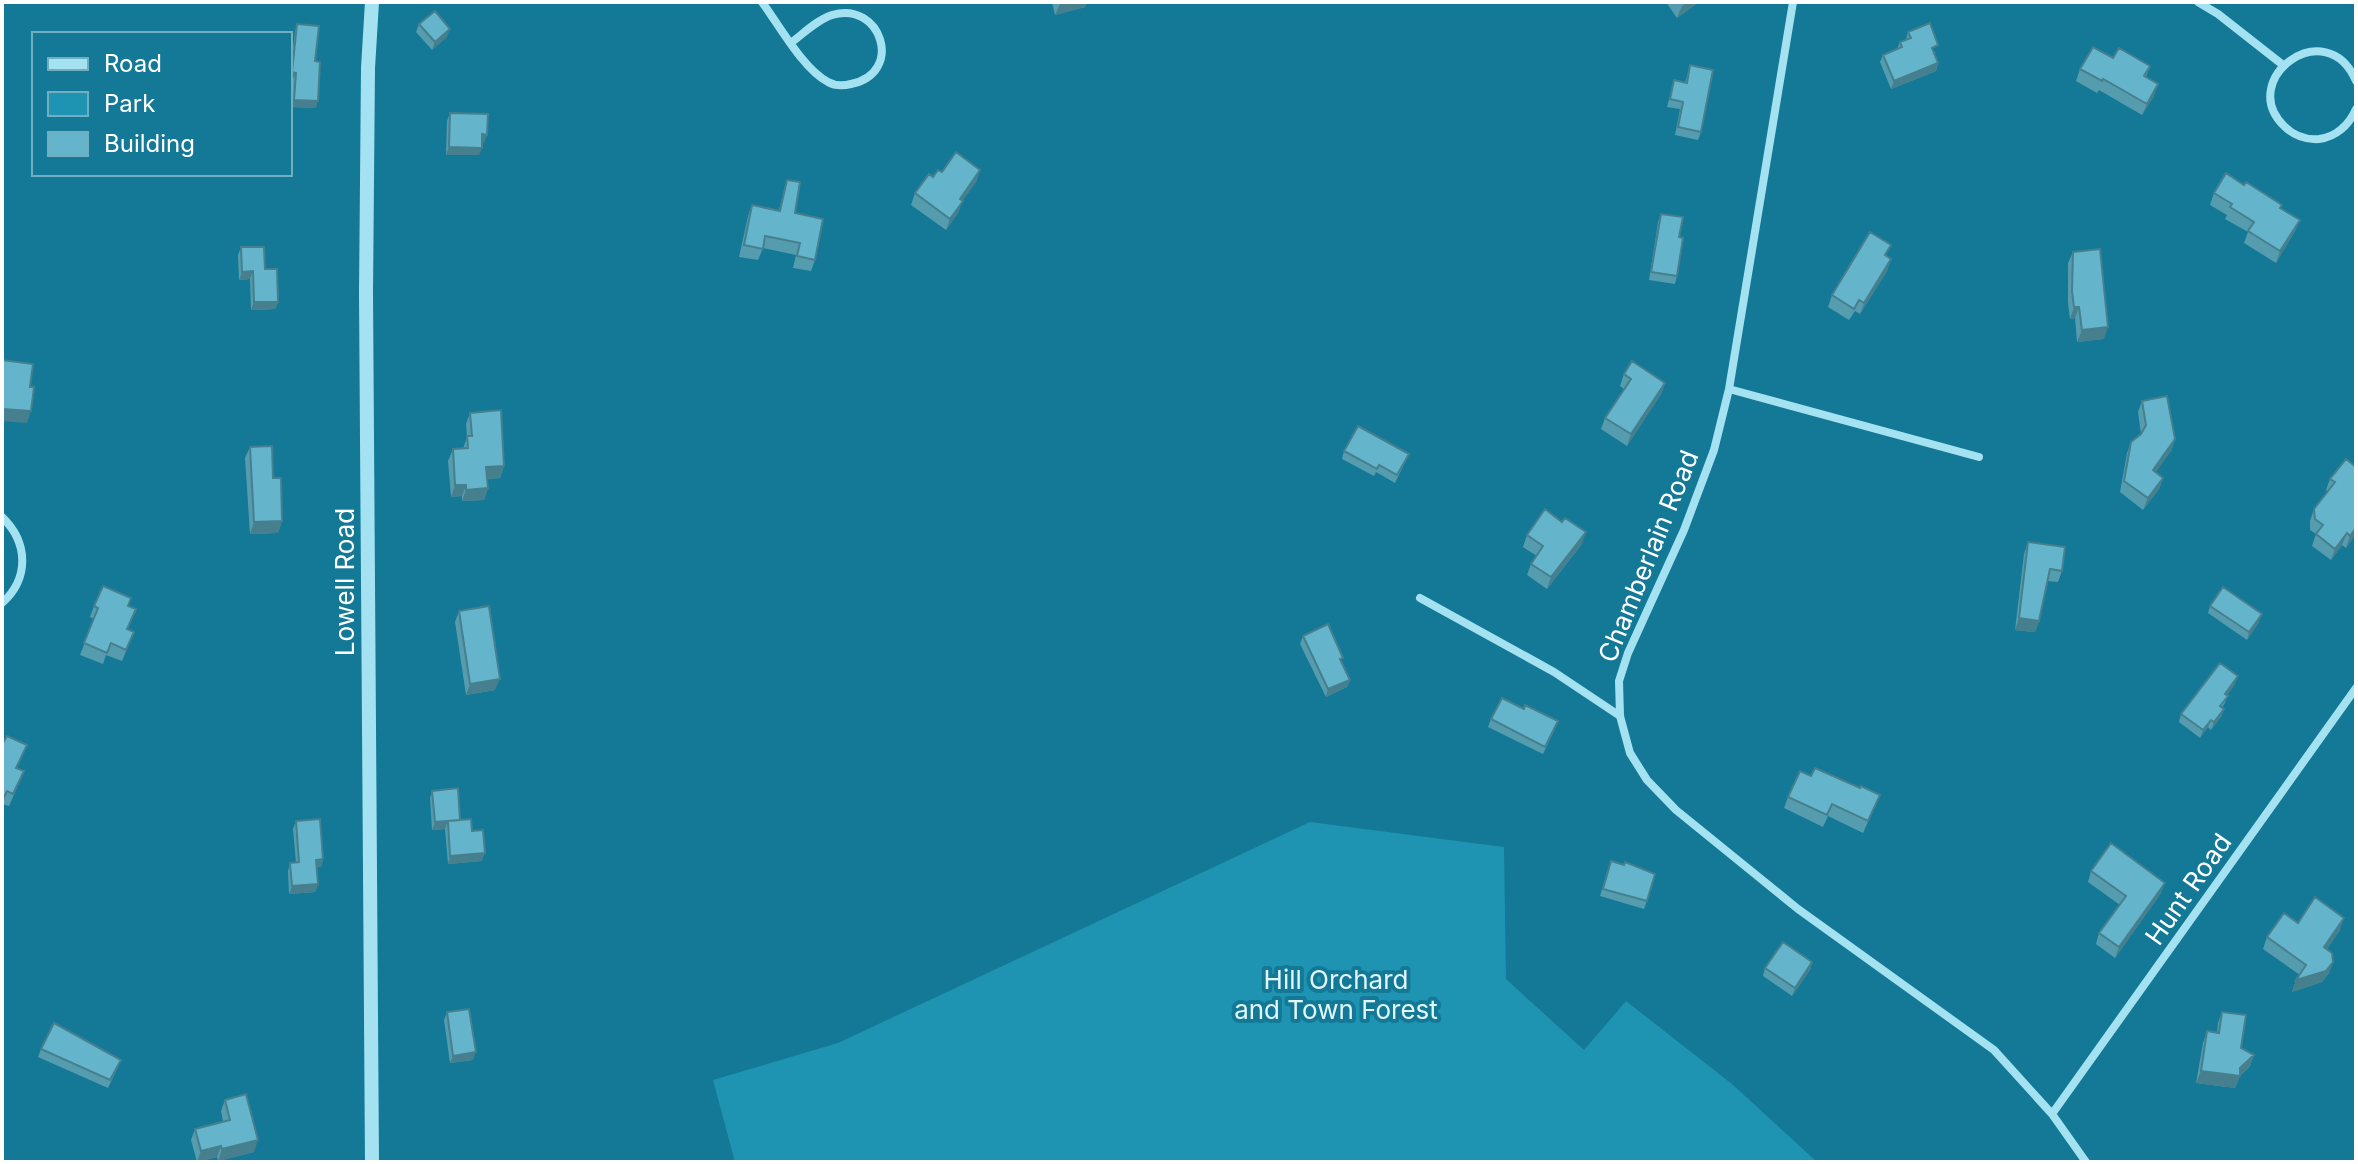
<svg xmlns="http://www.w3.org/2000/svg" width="2358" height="1164" viewBox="0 0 2358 1164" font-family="Inter,sans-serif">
	<rect width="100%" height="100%" fill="#137996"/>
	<!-- green -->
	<path fill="#1f93b2" d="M1310,822L1504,847L1506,979L1584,1050L1626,1001L1732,1084L1817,1162H735L713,1080L838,1043Z"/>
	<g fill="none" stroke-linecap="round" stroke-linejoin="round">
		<!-- minor -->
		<path stroke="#a4e2f2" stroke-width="8" d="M762,2C779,25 803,69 828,82C835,86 843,86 851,84C905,73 881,0 832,15C817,20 804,33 792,42
			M1793,2L1729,389L1714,450L1684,530L1628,653L1619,681L1620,716L1630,753L1647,780L1676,810L1798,909L1994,1050L2052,1114L2086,1162
			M2198,2L2218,14L2283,65
			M2356,81C2327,12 2236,79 2284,126C2293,135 2306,140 2319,139C2336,137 2349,125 2356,109
			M1729,389L1979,457
			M2,517C28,542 30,578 2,603
			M1420,598L1554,672L1620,716
			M2052,1114L2356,688"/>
		<!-- tertiary -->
		<path stroke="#a4e2f2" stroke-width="14" d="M372,2L368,68L366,293L372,1162"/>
	</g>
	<!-- wall -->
	<path fill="#569caf" d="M1049,2H1087L1085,7L1055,15L1052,2Z
		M1666,2H1699L1677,18Z
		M297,24L315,61L316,108L291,107L293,79H290V75L295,31Z
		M419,24L447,37L432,50L416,32Z
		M1908,32L1936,53H1934L1938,63L1936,71L1891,89L1880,62L1883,55L1897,49L1900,42L1906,40Z
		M2113,58L2150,66L2146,77L2154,96L2142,115L2099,90L2097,93L2076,81L2080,69Z
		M1690,65L1701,132L1698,140L1675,135L1680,109L1667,107L1674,80L1685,83Z
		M450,113L484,143L482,142L479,155H446L447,121Z
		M980,170L976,182L962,201L958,213L946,230L911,205L915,193L933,177L942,172Z
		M787,180L795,213L815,260L811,271L793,268L796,255L763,248L758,260L739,257L748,216L752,205L779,210Z
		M2214,193L2281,208L2300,220L2295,231L2276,263L2244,243L2248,232L2225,219L2227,215L2210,205Z
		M1661,214L1679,237L1677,276L1675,284L1649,280L1658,222Z
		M241,247L278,302L275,309L251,310L250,279L239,280L238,255Z
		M2073,252L2104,339L2077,342L2075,318L2070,319L2068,303V263Z
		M1887,257L1891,259L1887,271L1860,314L1855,311L1849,320L1828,307L1832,295Z
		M1624,374L1665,383L1661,394L1627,446L1601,429L1605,418L1624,389L1620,386Z
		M2142,401L2175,439L2171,451L2155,472L2163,478L2159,489L2143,510L2120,492L2127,453L2131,442L2141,434L2138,412Z
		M470,413L504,466L500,478L487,479L488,488L484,500L462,501V496L451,497L448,461L453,449H463L467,437L466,424Z
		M250,447L273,478L282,521L278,533L250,534L245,458Z
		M1344,451L1409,454L1395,483L1376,472L1374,476L1342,459Z
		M2346,459L2356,534L2346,548L2342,545L2331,560L2312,546L2316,534L2310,530V521L2314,509L2328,492L2326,490L2330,479Z
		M1527,535L1582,544L1547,589L1527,575L1531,564L1537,556L1523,547Z
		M2028,542L2062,571L2058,582L2047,581L2039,621L2035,632L2015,630L2024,554Z
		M94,606H128V630L134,632L122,661L106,655L103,664L80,655L94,619L90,617Z
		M2210,606L2259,622L2247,640L2208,613Z
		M459,611L495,690L466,695L455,622Z
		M1303,636L1342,662L1350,680L1347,687L1326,697L1300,644Z
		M2235,684L2227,695L2225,703L2222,707L2224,709L2221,717L2211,730L2208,727L2200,738L2179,722L2181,714Z
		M1524,709L1555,729L1543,754L1488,727L1491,719Z
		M2,745L22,756L17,768L24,772L9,806L2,804Z
		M1811,776L1880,795L1863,833L1828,816L1823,827L1784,808L1788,797Z
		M432,791L460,820L472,831L482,861L448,864L445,829L432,830L430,798Z
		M296,821L323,859L321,867H316L318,884L315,892L289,894L288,871L290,863H296L293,829Z
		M1608,869L1647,901L1644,909L1600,896Z
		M2091,871L2161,893L2115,958L2096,944L2099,933L2120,905L2088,882Z
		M2298,923L2340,930L2327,949L2333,962L2329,973L2322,982L2292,992L2296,980L2300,975L2263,949L2267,937Z
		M1812,962L1810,970L1792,996L1763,976L1765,968Z
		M447,1012L473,1060L450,1063L444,1020Z
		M2222,1012L2241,1048L2254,1055L2250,1066L2240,1076L2235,1088L2196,1083L2203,1043L2207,1031L2217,1033L2218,1023Z
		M41,1049L118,1067L108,1088L38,1057Z
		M225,1100L254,1152L218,1161L217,1157L197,1162L191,1140L195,1129L223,1121L221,1111Z"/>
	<!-- shaded-wall -->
	<path fill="#467f8e" d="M1066,2H1087L1085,7L1055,15L1060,4Z
		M1687,2H1699L1677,18L1682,6Z
		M450,29L447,37L432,50L435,42Z
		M1938,63L1936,71L1891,89L1894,81Z
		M292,72L296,73L293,79H290Z
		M2158,84L2154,96L2142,115L2147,104Z
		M294,100L318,101L316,108L291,107Z
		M482,134L487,135L484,143L479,142Z
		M449,147L482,148L479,155H446Z
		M980,170L976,182L956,210L960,199Z
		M963,201L958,213L946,230L950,219Z
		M2300,220L2295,231L2276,263L2280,251Z
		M1891,259L1887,271L1860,314L1864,303Z
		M253,271L250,279L239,280L242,272Z
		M254,302H278L275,309L251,310Z
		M2074,307H2079L2075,318L2070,319Z
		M2108,327L2104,339L2077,342L2082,330Z
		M1665,383L1661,394L1627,446L1631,434Z
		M2,409L31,411L27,423L2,421Z
		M2175,439L2171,451L2149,482L2153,470Z
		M504,466L500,478L482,479L486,467Z
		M2163,478L2159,489L2143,510L2148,498Z
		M455,485H466L462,496L451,497Z
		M488,488L484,500L462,501L466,490Z
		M282,521L278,533L250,534L254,522Z
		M2356,528V534L2346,548L2350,536Z
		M1586,532L1582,544L1547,589L1551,577Z
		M2347,533L2342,545L2331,560L2335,549Z
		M2262,614L2259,622L2247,640L2249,632Z
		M2019,618L2039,621L2035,632L2015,630Z
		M2238,676L2235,684L2223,701L2225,694Z
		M500,679L495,690L466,695L470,684Z
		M1350,680L1347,687L1326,697L1328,689Z
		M2224,709L2221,717L2211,730L2214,722Z
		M2211,720L2208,727L2200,738L2203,730Z
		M460,820L448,821L445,829L432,830L435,822Z
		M485,853L482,861L448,864L450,856Z
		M323,859L321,867H313L316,860Z
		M2165,883L2161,893L2115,958L2119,947Z
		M318,884L315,892L289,894L292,886Z
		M2344,918L2340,930L2320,959L2324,947Z
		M1812,962L1810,970L1792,996L1795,988Z
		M2333,962L2329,973L2322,982L2292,992L2296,980Z
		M476,1052L473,1060L450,1063L453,1056Z
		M2254,1055L2250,1066L2240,1076L2235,1088L2196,1083L2201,1071L2240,1068Z
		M258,1140L254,1152L218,1161L222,1149Z
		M221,1146L217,1157L197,1162L201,1151Z"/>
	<!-- building -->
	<path fill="#64b5cb" stroke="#467f8e" stroke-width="2" d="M435,11L450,29L435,42L419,24Z
		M1930,23L1938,45L1932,48L1938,63L1894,81L1883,55L1902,47L1900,42L1911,38L1908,32Z
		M297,24L319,26L315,61L320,62L318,101L294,100L296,73L292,72Z
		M2093,47L2113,58L2119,48L2150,66L2144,76L2158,84L2147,104L2103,79L2102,81L2080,69Z
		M1690,65L1713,70L1701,132L1678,127L1683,102L1670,99L1674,80L1687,83Z
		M450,113L488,114L487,135L482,134V148L449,147Z
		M956,152L980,170L960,199L963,201L950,219L915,193L929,174L933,177L938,170L942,172Z
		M2226,173L2244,185L2246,182L2282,205L2280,208L2300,220L2280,251L2248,231L2254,222L2230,207L2232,204L2214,193Z
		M787,180L800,182L795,213L823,219L815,260L797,256L800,243L765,236L763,249L744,245L752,205L780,211Z
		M1661,214L1683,217L1679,237L1683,238L1677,276L1651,272Z
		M1870,232L1891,245L1885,255L1891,259L1864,303L1859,300L1854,309L1832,295Z
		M241,247H264L265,269H277L278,302H254L253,271L242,272Z
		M2100,249L2108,327L2082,330L2079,307H2074L2072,291L2073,252Z
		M2,360L33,364L30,387H34L31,411L2,409Z
		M1632,361L1665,383L1631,434L1605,418L1631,379L1624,374Z
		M2167,396L2175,439L2153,470L2163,478L2148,498L2124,481L2131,442L2141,434L2146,425L2142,401Z
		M501,410L504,466L486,467L488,488L466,490V485H455L453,449L468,448L467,436H472L470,413Z
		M1358,426L1409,454L1397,475L1379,465L1377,469L1344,451Z
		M272,446L273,478H281L282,521L254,522L250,447Z
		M2346,459L2356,467V528L2350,536L2347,533L2335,549L2316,534L2323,525L2315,519L2314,509L2335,482L2330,479Z
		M1545,509L1562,522L1565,518L1586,532L1551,577L1531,564L1543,546L1527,535Z
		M2028,542L2065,547L2062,571L2050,569L2039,621L2019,618Z
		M103,586L131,598L128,606L136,609L127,629L134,632L126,650L111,643L107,653L84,643L98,608L94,606Z
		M2223,587L2262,614L2249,632L2210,606Z
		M489,606L500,679L470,684L459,611Z
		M1328,624L1343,658L1340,659L1350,680L1328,689L1303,636Z
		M2220,663L2238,676L2225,694L2228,696L2220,706L2224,709L2214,722L2211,720L2203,730L2181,714Z
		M1502,698L1524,709L1525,705L1558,721L1545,747L1491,719Z
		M7,736L27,745L16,768L24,771L13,794L7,791L2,801V745Z
		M1815,768L1860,788L1861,786L1880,795L1868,821L1832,804L1827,815L1788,797L1800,771L1811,776Z
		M458,788L460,820L435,822L432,791Z
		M320,819L323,859L316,860L318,884L292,886L290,863L299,862L296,821Z
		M471,819L472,831L483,830L485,853L450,856L448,821Z
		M2111,843L2165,883L2119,947L2099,933L2126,896L2091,871Z
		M1611,861L1624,865L1625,862L1655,874L1647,901L1603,889Z
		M2315,897L2344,918L2324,947L2332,953L2333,962L2326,971L2296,980L2306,965L2267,937L2284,913L2298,923Z
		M1783,942L1812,962L1795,988L1765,968Z
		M469,1009L476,1052L453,1056L447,1012Z
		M2222,1012L2246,1015L2241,1048L2254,1055L2240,1068V1076L2201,1071L2207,1031L2219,1033Z
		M54,1023L121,1060L110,1080L41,1049Z
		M246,1094L258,1140L222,1149L221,1146L201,1151L195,1129L230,1120L225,1100Z"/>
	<g text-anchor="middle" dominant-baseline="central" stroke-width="8" stroke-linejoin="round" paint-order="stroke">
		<!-- street labels -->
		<g font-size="26" fill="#fff" stroke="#137996">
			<text transform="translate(1648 556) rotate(-68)">Chamberlain Road</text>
			<text transform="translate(344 582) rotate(-90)">Lowell Road</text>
			<text transform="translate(2188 889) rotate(-55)">Hunt Road</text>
		</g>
		<!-- park labels -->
		<g font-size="26" fill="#e0f8fe" stroke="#137996">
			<text x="1336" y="979">Hill Orchard<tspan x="1336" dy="30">and Town Forest</tspan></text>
		</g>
	</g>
	<!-- border -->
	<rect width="2358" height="1164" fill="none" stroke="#ffffff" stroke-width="8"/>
	<!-- legend -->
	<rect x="32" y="32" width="260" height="144" fill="#137996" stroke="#71afc0" stroke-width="2"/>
	<rect x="48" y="58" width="40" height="12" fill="#a4e2f2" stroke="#71afc0" stroke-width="2"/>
	<text x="104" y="72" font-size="24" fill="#ffffff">Road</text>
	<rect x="48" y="92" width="40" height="24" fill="#1f93b2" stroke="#71afc0" stroke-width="2"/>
	<text x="104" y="112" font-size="24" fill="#ffffff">Park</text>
	<rect x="48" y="132" width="40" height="24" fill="#64b5cb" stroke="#71afc0" stroke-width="2"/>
	<text x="104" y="152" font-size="24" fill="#ffffff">Building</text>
</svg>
